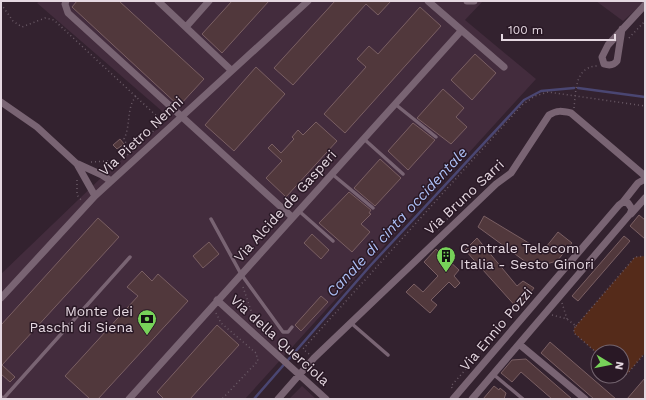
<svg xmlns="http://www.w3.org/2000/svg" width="646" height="400" viewBox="0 0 646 400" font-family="'Work Sans',sans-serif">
	<rect width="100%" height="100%" fill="#33222f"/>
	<!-- built -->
	<path fill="#432c3d" d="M40,1H483L465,20L536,79L245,399H1V274L103,176L170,118L37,3Z
		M596,1H645V2L623,21Z
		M302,386L316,399H289Z"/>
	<!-- green -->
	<path fill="#552b1a" d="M645,256V353L627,374H622V352H598V354L574,333V328L635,257Z"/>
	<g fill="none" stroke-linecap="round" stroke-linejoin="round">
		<!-- stream -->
		<path stroke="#4a4672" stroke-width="2.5" d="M578,88L645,97
			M254,399L370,266L524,100L541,91L574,88"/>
	</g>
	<!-- building -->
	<path fill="#51383c" stroke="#7a5f63" d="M77,1H119L204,79L179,106L72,7Z
		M232,1H269L222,53L202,34Z
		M335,1H391L378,15L366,4L293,85L274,68Z
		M420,7L441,26L345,133L324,114L366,67L357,59L369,46L378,54Z
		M475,54L496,73L472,100L451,80Z
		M256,67L285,94L234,151L205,125Z
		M443,89L464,108L456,117L467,127L451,144L417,118Z
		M316,122L337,141L286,197L266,178L282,161L268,148L272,144L281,153L294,139L292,137L298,130L303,135Z
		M413,123L435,140L408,170L388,151Z
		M120,139L124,144L117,149L113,145Z
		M380,159L401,178L375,206L354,188Z
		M349,192L371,210L369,213L371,214L361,224L370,232L352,252L319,223Z
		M639,215L645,220V239L630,226Z
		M484,216L537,248L542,249L546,247L558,232L572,243L557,261L539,266L530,265L478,227Z
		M98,218L119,237L2,365L15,377L10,382L1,374V325Z
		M312,234L329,250L321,259L304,243Z
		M624,236L630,241L578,301L572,296Z
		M477,238L517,286L523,281L534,288L518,309L465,250Z
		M209,242L219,254L203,268L193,256Z
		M436,249L459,270L454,276L460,283L455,288L449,282L431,300L437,305L430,313L406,292L414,284L423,292L438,276L424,262Z
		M142,271L152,281L158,274L188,301L98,399H90L65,376L138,296L127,287Z
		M321,296L328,302L301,331L295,325Z
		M217,325L239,345L190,399H164L157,392Z
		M550,342L616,399H594L541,353Z
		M526,359L572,399H552L521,372L512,382L501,373L512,360Z
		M645,378V399H627Z
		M494,386L499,390L500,388L506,393L504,399H483Z"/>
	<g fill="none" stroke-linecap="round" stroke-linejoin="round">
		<!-- path -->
		<path stroke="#6b5b67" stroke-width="1.5" stroke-dasharray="1 3" stroke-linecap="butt" d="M1,4L13,21L22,27L45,18L54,20L163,122L128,155
			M629,38L645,21
			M574,108C576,90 575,67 597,66
			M128,155L122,148L126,143L124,139C131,125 126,109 136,96
			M91,162L108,161L118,164
			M77,180V195L82,201
			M439,230L437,228L455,212
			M243,287L256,325
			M562,303L567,319
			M216,313L221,323L256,353L258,361L222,399
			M552,315L567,319L576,326L574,328V333L598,354
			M576,326L635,257L645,256
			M309,354L303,349L522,105L535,96L548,92L645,106
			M622,374H627L645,353
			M452,388L451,386L503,327H506"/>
		<!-- service -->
		<path stroke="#796473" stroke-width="3.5" d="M395,104L436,137
			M364,139L403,174
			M332,174L373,208
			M299,211L333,241
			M211,219L241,274L283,332H288L292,327
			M351,323L388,355
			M493,374L523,399
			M3,399L130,257"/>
		<!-- minor -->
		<path stroke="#796473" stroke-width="7" d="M66,1L65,4L68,13L292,217
			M158,1L231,70
			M428,1L504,67
			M467,1H474
			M186,27L209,1
			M622,29L617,61C614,65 610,66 604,64L602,57L608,45L645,5
			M1,102L37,127L77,164L95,196
			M78,164L102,175L111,181
			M623,202L638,183L645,179
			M631,214L645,198
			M1,298L95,196L308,1
			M217,300L326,399
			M519,344L585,399
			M1,399H2
			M129,399L461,31
			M278,399L314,358L496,184L511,173L549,115C557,110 562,111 571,113L645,176
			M453,399L619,205L623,202L628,203L632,209L630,214L472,399"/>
	</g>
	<!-- icons -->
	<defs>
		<symbol id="building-pin" viewBox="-11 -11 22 30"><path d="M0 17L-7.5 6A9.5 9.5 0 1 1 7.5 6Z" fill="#77d259" stroke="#291825"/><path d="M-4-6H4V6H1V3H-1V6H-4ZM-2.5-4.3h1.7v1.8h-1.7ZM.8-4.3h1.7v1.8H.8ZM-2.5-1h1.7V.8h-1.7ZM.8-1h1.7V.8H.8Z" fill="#111"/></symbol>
		<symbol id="bank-pin" viewBox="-11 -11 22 30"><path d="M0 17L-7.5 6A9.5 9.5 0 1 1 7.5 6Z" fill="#77d259" stroke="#291825"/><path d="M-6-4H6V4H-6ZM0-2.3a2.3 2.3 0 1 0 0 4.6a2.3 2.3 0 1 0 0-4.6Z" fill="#111"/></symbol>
	</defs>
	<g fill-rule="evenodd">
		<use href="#building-pin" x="435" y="245" width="22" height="30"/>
		<use href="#bank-pin" x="136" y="308" width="22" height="30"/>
	</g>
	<g text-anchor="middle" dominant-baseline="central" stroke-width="3" stroke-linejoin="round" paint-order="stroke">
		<!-- street labels -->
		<g font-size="14" fill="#e5d8e1" stroke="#291825">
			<text transform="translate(141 136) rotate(-43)">Via Pietro Nenni</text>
			<text transform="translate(464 197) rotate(-43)">Via Bruno Sarri</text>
			<text transform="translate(285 206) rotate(-48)">Via Alcide de Gasperi</text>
			<text transform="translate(496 329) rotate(-50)">Via Ennio Pozzi</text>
			<text transform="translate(280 340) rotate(42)">Via della Querciola</text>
		</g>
		<!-- poi labels -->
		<g font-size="14" fill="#e5d8e1" stroke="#291825" text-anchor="start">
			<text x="460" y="248">Centrale Telecom<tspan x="460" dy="16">Italia - Sesto Ginori</tspan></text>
			<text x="133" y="311" text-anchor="end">Monte dei<tspan x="133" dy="16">Paschi di Siena</tspan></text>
		</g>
		<!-- water labels -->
		<g font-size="15" font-style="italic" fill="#acbef5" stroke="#291825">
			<text transform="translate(397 222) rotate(-47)">Canale di cinta occidentale</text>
		</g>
	</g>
	<!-- border -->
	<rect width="646" height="400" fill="none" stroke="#e5d8e1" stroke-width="4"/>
	<!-- north arrow -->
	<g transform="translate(610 364) rotate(100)"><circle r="19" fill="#291825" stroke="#746570"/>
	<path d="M0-3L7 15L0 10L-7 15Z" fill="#77d259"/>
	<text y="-6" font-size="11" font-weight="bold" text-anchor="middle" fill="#e5d8e1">N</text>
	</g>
	<!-- scale -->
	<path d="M502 34v6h113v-6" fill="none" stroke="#e5d8e1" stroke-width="2"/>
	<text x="508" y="34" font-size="12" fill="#e5d8e1" stroke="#291825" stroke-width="3" paint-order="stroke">100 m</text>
</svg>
